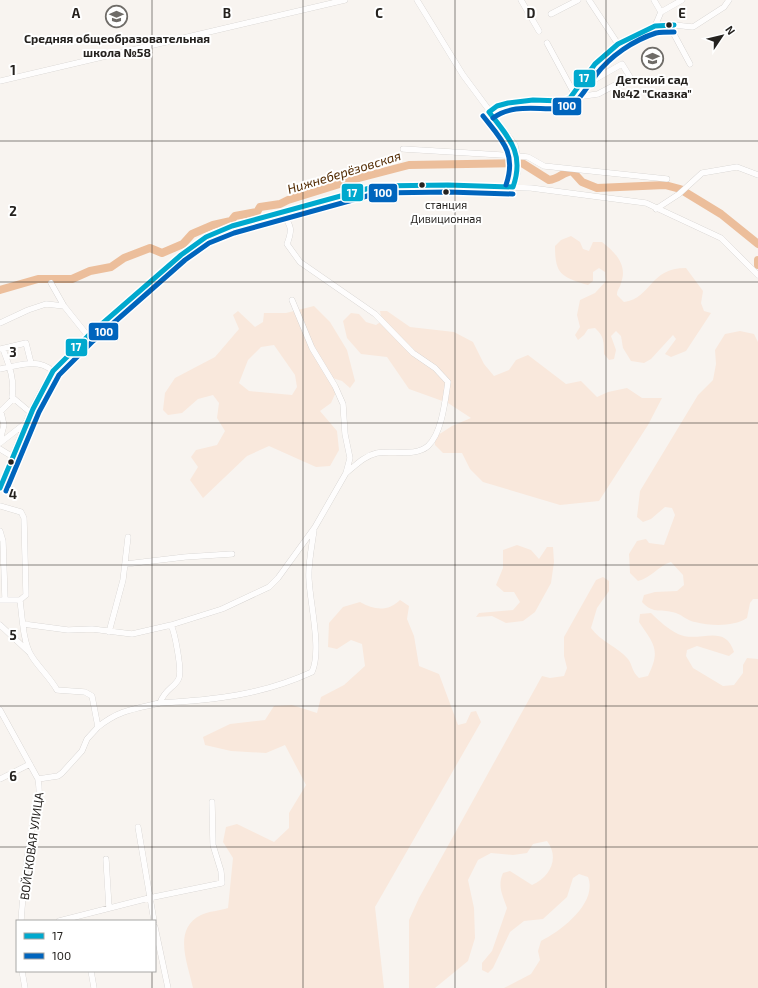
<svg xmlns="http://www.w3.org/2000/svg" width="758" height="988" viewBox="0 0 758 988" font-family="'Exo 2',sans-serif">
	<rect width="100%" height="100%" fill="#f8f4f0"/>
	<!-- green -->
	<path fill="#f9e8dc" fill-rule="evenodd" d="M571,236L580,242L583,249L589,251L593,242H602C615,252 628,265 621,283C620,288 617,289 617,295L624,302C652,298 649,268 686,268L703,291L701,303L704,311L711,313L686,351L671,357L665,354L676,339L673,335L651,359L644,363L631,361L623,348L621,336L616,331L611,336L616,350L614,359L609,360L604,354C604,342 604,336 595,328L588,329L584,335L578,340L575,335L580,327L577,315L580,300L595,293L606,281L605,272L599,268L593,272V281L588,285C561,277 555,274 555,246L561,240Z
		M314,306L330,322L347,350L355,381L350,388L342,381L326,376L336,392L331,403L320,411L337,431L339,450L330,466L316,467L269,446L247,456L203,498L190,480L198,467L191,457L196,450L217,445L225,431L217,418L219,403L213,395L198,399L182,413L168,415L163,410L165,393L175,378L215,357L239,329L233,315L238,311L255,327L263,322L264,313H286ZM274,345L295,375L297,387L292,395L249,391L239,383L248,360L261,347Z
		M380,311H387L410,327L454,332L473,342L484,364L494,376L509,370L516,360L528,355L566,384L581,381L597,397L608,392L627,388L642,398H662L648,425L599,501L560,505L483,482L470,469L462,453H443L435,445V437L452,426L471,418L448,403L409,389L387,357L361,354L347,338L343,321L351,313L359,314L366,322L376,325L382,321Z
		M740,331L754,334L758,342V599H753L750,603L747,618C733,627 711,626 695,622C688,621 682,615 676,613C661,608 654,615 642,602L644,595L655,592L677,591L684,585L683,575L671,562C658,566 651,578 638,581L630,573L629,554L637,541L646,539L649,543L664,545L675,515L672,508L665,507L651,519L643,522L637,517L640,491L698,395L713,380L716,364L715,350L725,334Z
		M517,545L531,550L539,559L547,547H553L554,562L551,583L535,612L523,621L506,623L492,616L476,617L479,613L513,610L520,602L514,592H504L496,585L503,568V550Z
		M603,577L609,581V591L597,608L591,628C601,642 617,646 628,659C633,666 631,670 639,678L648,676C661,650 654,644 639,622L640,614L651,613C659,621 668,629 678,634C698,644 725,622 734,652L729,656L697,646L687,650L686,656L693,668L723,686L734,685L743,673V665L747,658L758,659V988H504L531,974L540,960L538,951L541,941C561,931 598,903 588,877L579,874L573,878L567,897L543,919L524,921L510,932L493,968L488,973L482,970V963L492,951L507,908C503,896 497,886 503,873L510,871L532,885C550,877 560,858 547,841L533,844L527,853L513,855L491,853L478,860L468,880L474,908L475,938L468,961L435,988H409V920L419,898L542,676L550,678L564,676L567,668L564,656V637L596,580Z
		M400,600L409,606L407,619L414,636L419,666L439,674L458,725L466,723L471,712L476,711L481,722L375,907L384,988H193C188,964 172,929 201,915C209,911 219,911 228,908L233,858L223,842L226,827L237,824L274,842L289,828V813L306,785L285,745L266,753L231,751L205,745L203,737L230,724L265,720L274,706L292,705L317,713L321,697L344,685L365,666L362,644L351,640L337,649L328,647L329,623L343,607L360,602C374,610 388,612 400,600Z"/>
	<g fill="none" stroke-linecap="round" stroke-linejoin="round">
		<!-- river -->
		<path stroke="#ecbe9b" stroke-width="8" d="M758,260V265
			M0,290L38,279H72L90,271L111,267L124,258L150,248L162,253L183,244L192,234L213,225L231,221L235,216L257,212L260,207L280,204L288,200L359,178L409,165L522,163L549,180C559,179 563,172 572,171L582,182L597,188L665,185L680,189L721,214L758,244"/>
		<defs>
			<path id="minor" d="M417,0L463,75L515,145C519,162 520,171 513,187
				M521,0L539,31
				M589,0L618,44
				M654,0L661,12L655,26
				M661,12L682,0
				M551,14L578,0
				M669,25L690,64
				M547,43L574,93
				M0,81L345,0
				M570,98L598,94L630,77L622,64L585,85L581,84
				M489,112L497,106L508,103L533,100L562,101L570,98L595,64L618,44L655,26L674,25L693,27L724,7L729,0
				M403,149L517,156L528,157L544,166L667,179
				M656,209L679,194L702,173L737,167L758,175
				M282,212C291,226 293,229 287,244L300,262L375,314L413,353L435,368L448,382C445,401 442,433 428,446C416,457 392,450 377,453C364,456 356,465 346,473
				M51,283L64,306L88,336
				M0,323L28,310L46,304L64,306
				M0,349L26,343L31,363
				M3,349C9,365 15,380 12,397L31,413
				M0,369C18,366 37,357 53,371
				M0,412L13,399
				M0,440L4,425L1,412
				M0,443L27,422
				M0,449L13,457
				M0,488C17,447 33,393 63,360L181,255L206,237L232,226L377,186L448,185L531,188L646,203L721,238L758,275
				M0,506L21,512L24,518L26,595L20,600
				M0,531L3,541L5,599
				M126,564L185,557L232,554
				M0,600H20C22,615 23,642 31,655C38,667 50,677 57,690L85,692L92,696L98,727L87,739L82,751L62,773L58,776L38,779
				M23,624L68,630L92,629L132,634L171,625C175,633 182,670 179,678C175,688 165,688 160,703C134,709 119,710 98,727
				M0,625L29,652
				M171,625L222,609L269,587L278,578L315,527L346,473L350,458L345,434L343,404L335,386L312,348L292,300
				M109,632L123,580L128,537
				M160,703C214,700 262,695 312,672C322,650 310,604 309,579C308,563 312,546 314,530
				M0,710L38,779C42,803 35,811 31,833C26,862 23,891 21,921
				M0,779L30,764
				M138,827L154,921
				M106,859L109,908
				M59,921L149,898L222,883L221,871L213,845L212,802
				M155,927L168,988
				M22,971L25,988
				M91,971L94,988"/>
		</defs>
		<!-- minor casing -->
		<use href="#minor" stroke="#cecbc8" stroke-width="6"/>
		<!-- minor -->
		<use href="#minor" stroke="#fefdfd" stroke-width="5.5"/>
		<defs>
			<path id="bus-1" d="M489,112L497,106L508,103L533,100L562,101L570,98L595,64L618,44L655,26L674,25
				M489,112C509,138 525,153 513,187
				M0,488L33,409L53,371L88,336L181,255L206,237L232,226L377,186L448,185L513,187"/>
			<path id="bus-2" d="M483,116C502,140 517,153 506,185
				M493,118C518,99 555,116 573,104C581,99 590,82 596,75C610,56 634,40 656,33C661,32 669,32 674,32
				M6,491L39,412L59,375L93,341L185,260L209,243L234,233L378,193L448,192L513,194"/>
		</defs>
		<!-- bus-1 casing -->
		<use href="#bus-1" stroke="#fff" stroke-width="8"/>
		<!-- bus-2 casing -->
		<use href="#bus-2" stroke="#fff" stroke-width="8"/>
		<!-- bus-1 -->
		<use href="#bus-1" stroke="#00a9ce" stroke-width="5"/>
		<!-- bus-2 -->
		<use href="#bus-2" stroke="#0065bd" stroke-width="5"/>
	</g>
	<!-- grid -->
	<path fill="none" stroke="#25221f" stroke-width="1" stroke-opacity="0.55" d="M152,0V921M303,0V988M455,0V988M606,0V988M0,141H758M0,282H758M0,423H758M0,565H758M0,706H758M0,847H758M152,971V988"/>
	<!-- icons -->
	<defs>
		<symbol id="school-ring" viewBox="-11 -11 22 22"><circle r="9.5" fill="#fff" stroke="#6f6c68" stroke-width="1.5"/><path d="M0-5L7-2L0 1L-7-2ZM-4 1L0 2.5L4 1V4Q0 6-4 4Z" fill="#6f6c68"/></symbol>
	</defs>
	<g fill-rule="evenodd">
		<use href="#school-ring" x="104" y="4" width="25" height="25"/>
		<use href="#school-ring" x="640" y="46" width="25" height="25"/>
	</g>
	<!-- markers -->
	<g fill="#25221f" stroke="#fff" stroke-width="1.5">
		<circle cx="669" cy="25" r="3.5"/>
		<circle cx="422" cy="185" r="3.5"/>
		<circle cx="446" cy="192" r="3.5"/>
		<circle cx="11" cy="462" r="3.5"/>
	</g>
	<g text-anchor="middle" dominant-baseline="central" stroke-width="4" stroke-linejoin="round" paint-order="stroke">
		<!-- bus labels -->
		<g font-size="11" fill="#25221f" stroke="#fff">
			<text x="446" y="204">станция<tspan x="446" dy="14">Дивиционная</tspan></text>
		</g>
		<!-- poi labels -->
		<g font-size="12" font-weight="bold" fill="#25221f" stroke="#fff">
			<text x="117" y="38">Средняя общеобразовательная<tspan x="117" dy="14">школа №58</tspan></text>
			<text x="652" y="79">Детский сад<tspan x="652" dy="14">№42 "Сказка"</tspan></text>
		</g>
		<!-- street labels -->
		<g font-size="12" fill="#25221f" stroke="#fff">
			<text transform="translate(31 846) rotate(-82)">ВОЙСКОВАЯ УЛИЦА</text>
		</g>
		<!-- water labels -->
		<g font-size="13" font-style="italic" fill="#532b02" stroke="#fff">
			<text transform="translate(344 172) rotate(-17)">Нижнеберёзовская</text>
		</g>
	</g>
	<g font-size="13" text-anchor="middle" font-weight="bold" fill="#25221f" stroke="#fff" stroke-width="4" stroke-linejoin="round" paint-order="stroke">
		<text x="76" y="18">A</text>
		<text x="227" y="18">B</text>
		<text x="379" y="18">C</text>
		<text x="531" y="18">D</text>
		<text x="682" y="18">E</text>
		<text x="13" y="75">1</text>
		<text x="13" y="216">2</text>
		<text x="13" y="357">3</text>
		<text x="13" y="499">4</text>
		<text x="13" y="640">5</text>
		<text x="13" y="781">6</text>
	</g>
	<g stroke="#fff" stroke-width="1.5">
		<rect x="573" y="69" width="23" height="19" rx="4" fill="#00a9ce"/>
		<rect x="552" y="97" width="30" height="19" rx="4" fill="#0065bd"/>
		<rect x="341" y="183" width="23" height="19" rx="4" fill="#00a9ce"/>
		<rect x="368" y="183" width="30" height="20" rx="4" fill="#0065bd"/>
		<rect x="88" y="322" width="31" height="19" rx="4" fill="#0065bd"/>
		<rect x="65" y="338" width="23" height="19" rx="4" fill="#00a9ce"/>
	</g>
	<g font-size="11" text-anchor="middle" font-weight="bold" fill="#fff">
		<text x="584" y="82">17</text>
		<text x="567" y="110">100</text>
		<text x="352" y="197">17</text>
		<text x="383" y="197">100</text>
		<text x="104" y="336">100</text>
		<text x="76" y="351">17</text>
	</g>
	<!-- legend -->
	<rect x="16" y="920" width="140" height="52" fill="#ffffff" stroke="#a8a7a5"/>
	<rect x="24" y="933" width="20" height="6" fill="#00a9ce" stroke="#a8a7a5"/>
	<text x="52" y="940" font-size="12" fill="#25221f">17</text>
	<rect x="24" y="953" width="20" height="6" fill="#0065bd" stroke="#a8a7a5"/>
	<text x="52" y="960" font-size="12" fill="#25221f">100</text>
	<!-- north arrow -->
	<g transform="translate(722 36) rotate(55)" stroke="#ffffff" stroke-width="3" paint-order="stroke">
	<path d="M0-3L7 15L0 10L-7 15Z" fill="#25221f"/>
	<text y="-6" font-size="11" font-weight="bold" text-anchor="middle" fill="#25221f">N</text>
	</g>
</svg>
